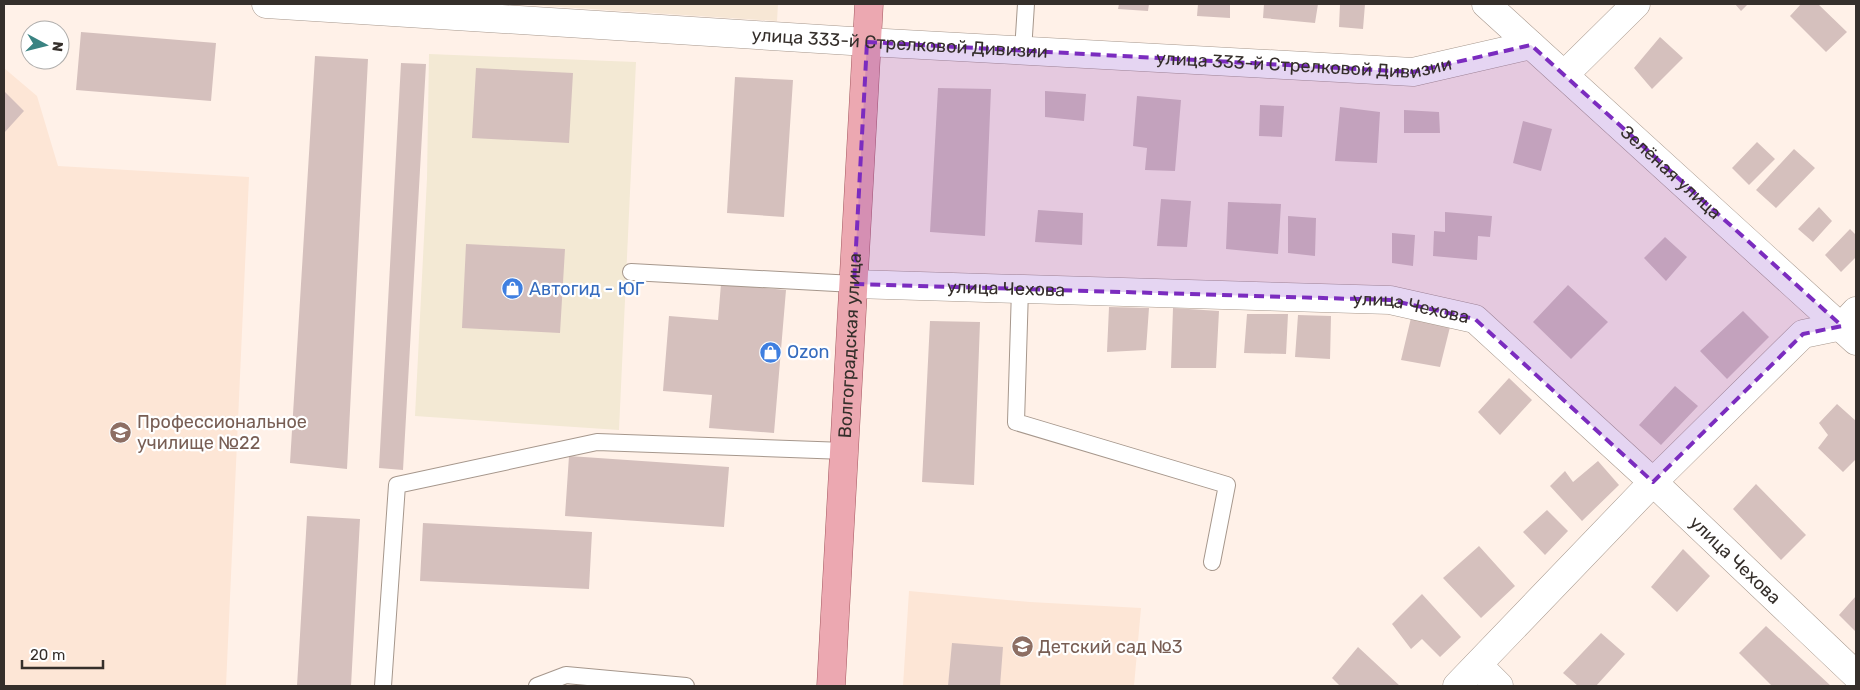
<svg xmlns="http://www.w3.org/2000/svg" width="1860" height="690" viewBox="0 0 1860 690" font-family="Rubik,sans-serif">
	<rect width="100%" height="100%" fill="#fff1e8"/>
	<!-- built -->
	<path fill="#fde6d6" d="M4,68L37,96L58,166L249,177L226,686H4Z
		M909,591L1030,602L1141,608L1134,686H903Z"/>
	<!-- industrial -->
	<path fill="#f3e9d4" d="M429,54L636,62L619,430L415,416L427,178Z"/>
	<!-- medical -->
	<path fill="#f7e7d5" d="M514,4H778L777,21Z"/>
	<!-- building -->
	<path fill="#d5c0bd" d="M1119,4H1149L1148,11L1118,9Z
		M1198,4H1230V18L1197,16Z
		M1264,4H1318L1315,23L1263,18Z
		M1340,4H1365L1363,29L1339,27Z
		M1735,4H1748L1741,11Z
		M1801,4H1818L1847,32L1826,52L1790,16Z
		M81,32L216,43L211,101L76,90Z
		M1660,37L1683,58L1652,89L1634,68Z
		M315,56L368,59L347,469L290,463Z
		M401,63L426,64L403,470L379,468Z
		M476,68L573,73L569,143L472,138Z
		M735,77L793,80L784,217L727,213Z
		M938,88L991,89L985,236L930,232Z
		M4,91L24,111L4,133Z
		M1045,91L1086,94L1084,121L1045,117Z
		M1137,96L1181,100L1175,171L1145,170L1147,148L1133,146Z
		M1260,105L1284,106L1282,137L1259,136Z
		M1340,107L1380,112L1377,163L1335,161Z
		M1404,110L1439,112L1440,133H1404Z
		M1523,121L1552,129L1541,171L1513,163Z
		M1757,142L1775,159L1749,185L1732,168Z
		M1794,149L1815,168L1776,208L1756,190Z
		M1161,199L1191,201L1187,247L1157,246Z
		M1228,202L1281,204L1278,254L1226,249Z
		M1819,207L1832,221L1813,242L1798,229Z
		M1038,210L1083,213L1082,245L1035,242Z
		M1445,212L1492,216L1490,237L1478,236L1477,260L1433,256L1434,231L1445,232Z
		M1288,216L1316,218L1315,256L1288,253Z
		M1850,229L1856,235V257L1841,272L1825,255Z
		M1392,233L1415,235L1413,266L1392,263Z
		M1665,237L1687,257L1666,281L1644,258Z
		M466,244L565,249L560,333L462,328Z
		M721,284L786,290L774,433L709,428L712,395L663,391L669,316L718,320Z
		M1568,285L1608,322L1571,359L1533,322Z
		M1109,307L1149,308L1146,350L1107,352Z
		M1173,308L1219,311L1216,368H1171Z
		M1743,311L1769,337L1727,379L1700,351Z
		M1247,314H1288L1286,354L1244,353Z
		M1298,315L1331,316L1330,359L1295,357Z
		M1411,318L1450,327L1440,367L1401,360Z
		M930,321L980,322L974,485L922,482Z
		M1509,378L1532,400L1500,435L1478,412Z
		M1675,386L1698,406L1661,445L1639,425Z
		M1837,404L1856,421V459L1843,472L1818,448L1828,435L1819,423Z
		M569,456L729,467L724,527L565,516Z
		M1598,461L1619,485L1582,521L1550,486L1565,471L1573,482Z
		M1756,484L1806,535L1781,560L1733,509Z
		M1547,510L1568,531L1545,555L1523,532Z
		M307,516L360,519L351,686H297Z
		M423,523L592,532L589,589L420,581Z
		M1479,546L1515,586L1481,618L1443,578Z
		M1683,549L1710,576L1677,612L1651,587Z
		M1422,594L1461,637L1440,657L1422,639L1411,649L1392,624Z
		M1856,596V632L1839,615Z
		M1766,626L1831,686H1772L1739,653Z
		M1601,633L1625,654L1596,686H1578L1563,673Z
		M952,643L1003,647L1000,686H948Z
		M1358,647L1400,686H1340L1332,678Z"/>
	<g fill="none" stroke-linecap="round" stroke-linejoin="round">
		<defs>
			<path id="lane" d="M1023,51L1026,4
				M631,272L854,284
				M1020,289L1016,422L1227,485L1212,562
				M383,686L397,485L597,442L845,451
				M537,686L566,675L686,686"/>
			<g id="street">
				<path id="s1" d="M266,4L867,42L1413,72L1531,45"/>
				<path id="s2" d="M1486,4L1856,341"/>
				<path d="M1564,75L1636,4"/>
				<path id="s3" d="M854,284L1390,300L1475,319L1653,482L1856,675"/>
				<path d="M1478,665L1499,686"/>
				<path d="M1457,686L1653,482L1803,334L1842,326L1856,311"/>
			</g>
			<g id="primary">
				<path id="s4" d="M831,686L869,4"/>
			</g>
		</defs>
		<!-- lane casing -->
		<use href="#lane" stroke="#a6978c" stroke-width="18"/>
		<!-- street casing -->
		<use href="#street" stroke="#a6978c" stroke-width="29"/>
		<!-- primary casing -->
		<use href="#primary" stroke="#a45860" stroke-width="29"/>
		<!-- lane -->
		<use href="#lane" stroke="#fff" stroke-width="16"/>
		<!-- street -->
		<use href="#street" stroke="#fff" stroke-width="28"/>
		<!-- primary -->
		<use href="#primary" stroke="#eca8b1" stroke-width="28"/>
	</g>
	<!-- marked area -->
	<path fill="#7b2cbf" fill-opacity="0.2" stroke="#7b2cbf" stroke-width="4" stroke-dasharray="10 6" stroke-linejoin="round" d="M867,42L1413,72L1531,45L1842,326L1803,334L1653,482L1475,319L1390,300L854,284Z"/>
	<!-- icons -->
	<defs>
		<symbol id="shop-disc" viewBox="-11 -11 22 22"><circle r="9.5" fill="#3f7fe0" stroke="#fff"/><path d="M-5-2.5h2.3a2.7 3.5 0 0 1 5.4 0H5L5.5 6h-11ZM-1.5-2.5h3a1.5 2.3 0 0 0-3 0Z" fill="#fff"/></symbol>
		<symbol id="university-disc" viewBox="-11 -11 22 22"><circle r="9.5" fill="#8d6e63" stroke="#fff"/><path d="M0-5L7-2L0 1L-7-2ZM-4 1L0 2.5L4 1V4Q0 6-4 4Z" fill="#fff"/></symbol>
		<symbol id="school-disc" viewBox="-11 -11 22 22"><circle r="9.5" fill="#8d6e63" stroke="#fff"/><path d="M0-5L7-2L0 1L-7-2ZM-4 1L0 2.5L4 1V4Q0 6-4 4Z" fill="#fff"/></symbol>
	</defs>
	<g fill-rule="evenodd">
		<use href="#shop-disc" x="500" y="276" width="25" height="25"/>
		<use href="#shop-disc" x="758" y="340" width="25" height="25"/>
		<use href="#university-disc" x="108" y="420" width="25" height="25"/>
		<use href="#school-disc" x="1010" y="634" width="25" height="25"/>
	</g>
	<g text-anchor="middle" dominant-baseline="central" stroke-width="4.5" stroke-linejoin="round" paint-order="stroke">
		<!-- street labels -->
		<g font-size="18" fill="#352f2b" stroke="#fff">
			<text stroke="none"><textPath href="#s1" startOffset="635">улица 333-й Стрелковой Дивизии</textPath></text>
			<text stroke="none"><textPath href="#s1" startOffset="1040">улица 333-й Стрелковой Дивизии</textPath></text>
			<text stroke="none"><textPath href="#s2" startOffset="250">Зелёная улица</textPath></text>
			<text stroke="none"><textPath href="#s3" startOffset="152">улица Чехова</textPath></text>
			<text stroke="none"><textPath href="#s3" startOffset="558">улица Чехова</textPath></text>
			<text stroke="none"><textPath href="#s4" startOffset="341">Волгоградская улица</textPath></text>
			<text stroke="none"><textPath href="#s3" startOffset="978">улица Чехова</textPath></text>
		</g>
		<!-- shop labels -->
		<g font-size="18" fill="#366cbe" stroke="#fff" text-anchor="start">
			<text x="529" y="289">Автогид - ЮГ</text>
			<text x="787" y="352">Ozon</text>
		</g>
		<!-- education labels -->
		<g font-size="18" fill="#785e54" stroke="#fff" text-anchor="start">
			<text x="137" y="422">Профессиональное<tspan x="137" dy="21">училище №22</tspan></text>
			<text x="1038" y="647">Детский сад №3</text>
		</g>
	</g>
	<!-- border -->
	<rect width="1860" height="690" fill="none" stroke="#352f2b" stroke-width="10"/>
	<!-- north arrow -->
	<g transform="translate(45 45) rotate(97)"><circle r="24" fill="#ffffff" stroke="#aeacaa"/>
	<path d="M0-4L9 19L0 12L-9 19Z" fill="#3a8382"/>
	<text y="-8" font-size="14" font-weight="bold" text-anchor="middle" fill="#352f2b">N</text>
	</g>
	<!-- scale -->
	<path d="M22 660v8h81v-8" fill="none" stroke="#352f2b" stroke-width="2.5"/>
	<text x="30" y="660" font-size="15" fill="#352f2b" stroke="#ffffff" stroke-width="4" paint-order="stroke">20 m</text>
</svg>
